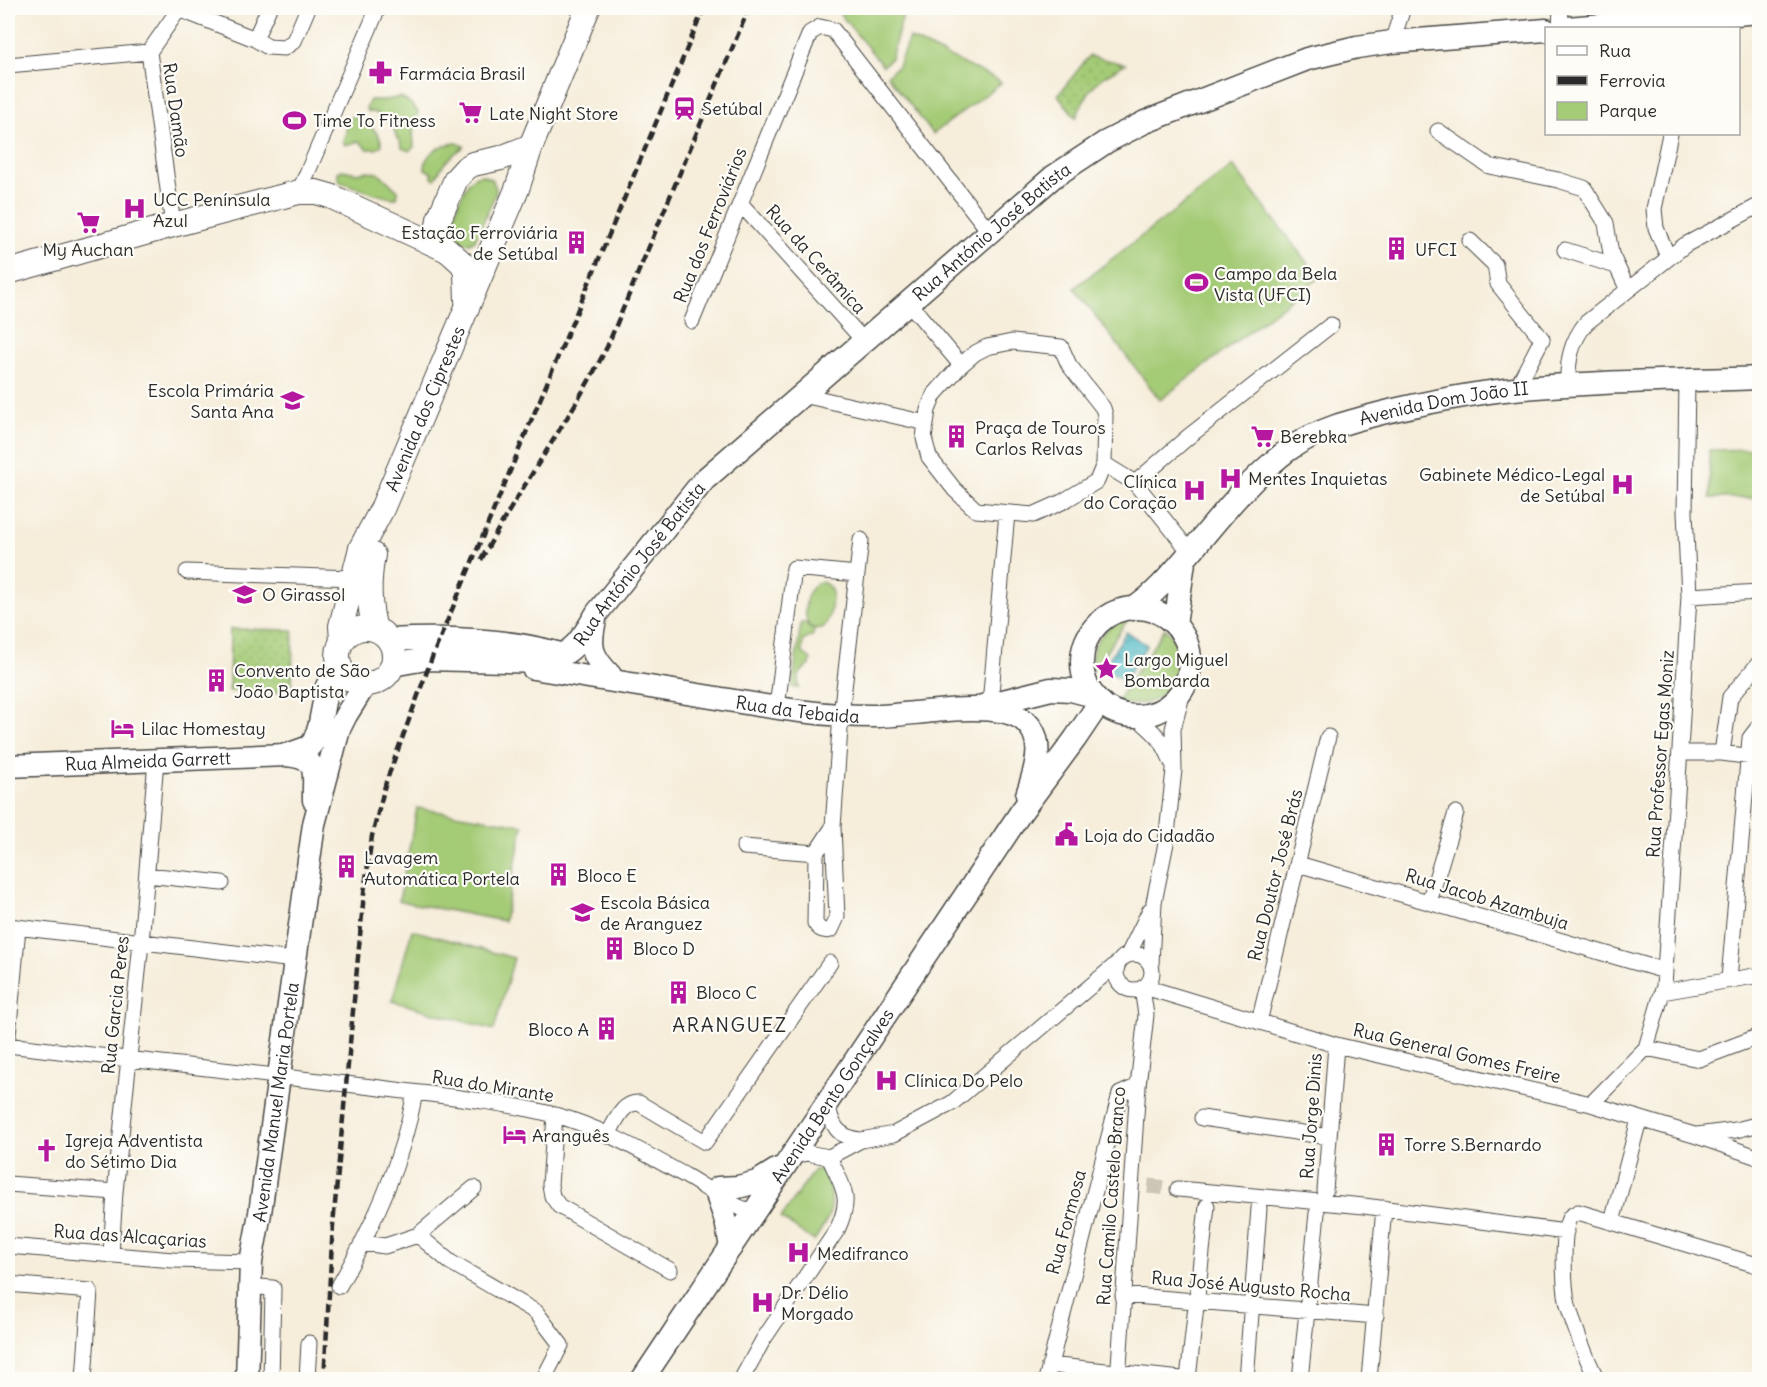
<svg xmlns="http://www.w3.org/2000/svg" width="1767" height="1387" viewBox="0 0 1767 1387" font-family="Delius,sans-serif">
	<defs>
		<pattern id="garden-dots" width="8" height="8" patternUnits="userSpaceOnUse" patternTransform="scale(1.5)"><rect width="8" height="8" fill="#a4cb76"/><path d="M2 2h.1M6 6h.1" fill="none" stroke="#8dae66" stroke-width="1.8" stroke-linecap="round"/></pattern>
		<pattern id="water-waves" width="16" height="10" patternUnits="userSpaceOnUse" patternTransform="scale(1.5)"><rect width="16" height="10" fill="#4bb9c4"/><path d="M0 5q4-4 8 0t8 0" fill="none" stroke="#3f979f"/></pattern>
	</defs>
	<rect width="100%" height="100%" fill="#fdfcf7"/>
	<filter id="ink" filterUnits="userSpaceOnUse"><feTurbulence type="fractalNoise" baseFrequency=".0167" numOctaves="2"/><feDisplacementMap in="SourceGraphic" scale="12" xChannelSelector="R" yChannelSelector="G"/><feConvolveMatrix kernelMatrix="1 2 1 2 8 2 1 2 1" color-interpolation-filters="sRGB"/></filter>
	<filter id="wash" filterUnits="userSpaceOnUse"><feTurbulence type="fractalNoise" baseFrequency=".008" numOctaves="4" result="noise"/><feDisplacementMap in="SourceGraphic" scale="24" xChannelSelector="R" yChannelSelector="G"/><feGaussianBlur stdDeviation="1.35" result="paint"/><feColorMatrix in="noise" values="0 0 0 0 0 0 0 0 0 0 0 0 0 0 0 0 0 1.4 0 .05"/><feComposite in="paint" operator="in"/></filter>
	<g filter="url(#wash)">
		<rect width="100%" height="100%" fill="#f6edda"/>
		<!-- green -->
		<path fill="#a4cb76" stroke="#687b50" stroke-width="1.5" d="M835,8H905L891,58L883,66Z
			M909,38L998,80L1001,83L933,134L887,75L898,66Z
			M400,97L410,103L418,112L413,131L414,147L409,151L402,148L399,139H397L392,123L382,119L377,113L367,111L366,108L370,100H386Z
			M355,115C366,123 380,131 382,145L376,149H367L359,141L345,145L343,141L346,133V121Z
			M457,143L464,146C461,151 457,151 453,155C444,162 440,170 435,179L432,178V173L425,169C424,152 442,144 457,143Z
			M1233,166L1319,278L1160,400L1074,288Z
			M342,170L357,173L368,171L380,174L398,191L397,198C389,200 352,186 341,182L338,180V172Z
			M482,175L492,179L496,188V193L475,240L470,243H459L451,235C449,225 464,184 473,178C477,175 478,176 482,175Z
			M1759,449V498H1710L1709,450Z
			M822,582C827,584 831,587 832,593C833,597 831,604 831,608C829,621 826,633 810,627C801,615 805,584 822,582Z
			M1125,618H1129L1093,671C1087,645 1103,628 1125,618Z
			M801,623H806L809,628L814,629L813,635L803,641L802,652L811,659L810,665C800,670 796,677 799,688L792,687Z
			M1165,628C1171,635 1177,642 1179,652C1187,689 1149,713 1117,701Z
			M417,808L523,825L504,921L399,901Z
			M412,930L514,958L494,1030L392,1001Z
			M820,1169L824,1171C836,1208 834,1209 814,1241L781,1218L814,1170Z"/>
		<!-- garden -->
		<path fill="url(#garden-dots)" stroke="#687b50" stroke-width="1.5" d="M1089,56L1125,64C1093,83 1091,84 1076,118L1058,95Z
			M230,629L293,630L292,689H283L282,694L277,692L229,691Z"/>
		<!-- water -->
		<path fill="url(#water-waves)" stroke="#3b7278" stroke-width="1.5" d="M1126,632L1147,645L1124,681L1103,668Z"/>
	</g>
	<g filter="url(#ink)">
		<g fill="none" stroke-linecap="round" stroke-linejoin="round">
			<!-- minor-tunnel -->
			<path stroke="#cdc6b7" stroke-width="15" stroke-dasharray="15 8" stroke-linecap="butt" d="M1148,1186L1178,1189"/>
			<defs>
				<path id="minor" d="M269,8L255,39L268,47L284,48L294,41L308,8
					M1560,28L1561,8
					M1392,42L1403,8
					M8,65L149,52
					M1438,131L1489,166L1558,180L1584,188L1606,223L1611,254L1628,290
					M299,192L378,8
					M740,203L863,340
					M173,225L149,52L179,9L255,39
					M1470,241L1495,265L1498,284L1542,339L1516,389
					M1565,250L1616,266
					M1668,257L1656,228L1654,209L1670,134
					M908,302L961,365
					M692,321L810,33L820,27L833,30L989,231
					M1012,342L1061,347L1069,365L1103,408L1105,415L1104,464L1097,481L1062,502L1033,515L976,510L954,489L929,457L924,438L928,410L934,395L961,365L975,353L987,347Z
					M1568,386C1567,361 1571,342 1586,323L1685,245L1760,205
					M799,396L812,397L926,423
					M1104,464L1135,483L1190,552
					M1135,483L1188,437L1331,325
					M187,572L353,578
					M857,574L861,540
					M1689,596L1760,592
					M990,704L1007,513
					M777,708L794,568L857,574L841,715L833,827L837,917L831,930C823,932 819,930 815,923L816,853L833,827
					M1135,716C1152,730 1164,740 1171,761
					M1680,753H1722L1760,758
					M1722,753L1730,697L1760,662
					M744,847L816,853
					M1298,864L1665,971
					M147,875L222,883
					M1429,902L1456,813
					M8,926L294,960
					M1116 972a18 18 0 1 1 36 0a18 18 0 1 1-36 0Z
					M1128,955L1150,910
					M1151,965L1154,902L1166,843L1174,770L1173,729L1185,684
					M1729,979L1750,738L1760,725
					M1145,987L1336,1045L1591,1104L1694,1135L1760,1158
					M1662,992L1760,975
					M1259,1022L1328,737
					M8,1036L18,927
					M8,1045C129,1060 250,1072 372,1087C433,1095 496,1100 555,1115C601,1127 644,1153 686,1176C709,1189 727,1205 753,1212
					M1646,1048L1699,1059L1760,1036
					M827,1102C831,1124 837,1138 861,1140
					M1591,1104L1646,1048L1664,986L1681,734L1689,596L1685,512L1687,381
					M555,1115L550,1185L552,1196L559,1206L670,1270
					M1202,1118L1329,1137
					M1639,1120L1612,1222L1760,1266
					M608,1134C616,1122 622,1102 639,1103L705,1142L830,963
					M1697,1135L1736,1130L1760,1124
					M790,1157L807,1153L829,1157L861,1140L894,1134L952,1103L1119,962
					M8,1184L115,1192
					M1178,1189L1364,1206L1566,1232
					M1325,1191L1336,1045
					M418,1235L450,1262L536,1312L561,1345L543,1380
					M363,1243L385,1246L418,1235L474,1188
					M8,1246L173,1260L251,1262
					M111,1254L115,1192L141,943L156,760
					M8,1284L90,1291L84,1380
					M339,1286C375,1222 401,1166 415,1093
					M259,1287L273,1288L271,1380
					M1123,1295L1376,1316
					M1049,1365L1191,1380
					M1188,1379L1207,1206
					M307,1380L309,1343
					M741,1380L763,1340L837,1230C853,1197 843,1188 829,1157
					M1046,1380L1120,1094L1138,1086
					M1118,1380L1138,1086L1146,1015L1142,988
					M1246,1380L1259,1208
					M1300,1380L1317,1213
					M1369,1380L1384,1208
					M1597,1380C1586,1357 1575,1330 1568,1305C1564,1289 1561,1231 1570,1217C1572,1215 1575,1214 1578,1212L1612,1222"/>
				<g id="secondary">
					<path d="M1567,28L1760,12"/>
					<circle cx="1136" cy="662" r="54"/>
					<path id="s1" d="M1133,609C1158,592 1174,571 1194,548C1223,513 1251,478 1288,450C1318,428 1358,419 1394,410C1434,401 1474,393 1514,389C1595,381 1678,381 1760,378"/>
					<path d="M595,620C589,646 591,656 610,675"/>
					<path d="M1175,625L1184,562"/>
					<path d="M389,640C442,637 505,639 557,653"/>
					<path id="s2" d="M392,665L426,659L542,662C572,657 583,637 597,613L704,480L1053,177L1106,142L1145,122L1307,59L1357,47L1392,42L1546,30"/>
					<path id="s3" d="M533,668C594,678 656,688 717,698C770,707 825,717 879,716C914,715 993,699 1022,719C1048,737 1035,771 1027,795"/>
					<path d="M983,706L1051,689L1071,690L1094,696"/>
					<path d="M287,755L309,747L314,741L319,728L327,686L342,670"/>
					<path id="s4" d="M8,766L287,755C321,759 313,772 314,800"/>
					<path d="M718,1188L738,1187L757,1182L778,1169"/>
					<path d="M718,1198L726,1221L731,1247"/>
					<path id="s5" d="M247,1380L251,1262L260,1213L314,824L339,729L346,715L366,683"/>
					<path id="s6" d="M642,1380L1021,812L1075,739L1100,702"/>
				</g>
				<g id="primary">
					<path d="M8,272L173,225L299,192H316L330,196L447,250"/>
					<path d="M467,300L466,273L463,264L442,245L439,239L437,232L439,219L456,179L466,168L473,164L501,158L531,146"/>
					<path d="M373,555C368,581 368,604 375,629"/>
					<circle cx="366" cy="656" r="28"/>
					<path id="s7" d="M342,641L341,626L361,548L382,509L517,189L531,146L588,8"/>
				</g>
			</defs>
			<!-- minor casing -->
			<use href="#minor" stroke="#494845" stroke-width="17"/>
			<!-- secondary casing -->
			<use href="#secondary" stroke="#494845" stroke-width="25"/>
			<!-- primary casing -->
			<use href="#primary" stroke="#494845" stroke-width="26"/>
			<!-- minor -->
			<use href="#minor" stroke="#fff" stroke-width="15"/>
			<!-- secondary -->
			<use href="#secondary" stroke="#fff" stroke-width="22"/>
			<!-- primary -->
			<use href="#primary" stroke="#fff" stroke-width="24"/>
			<!-- rail -->
			<path stroke="#2b2b2b" stroke-width="4.5" stroke-dasharray="9 4.5" stroke-linecap="butt" d="M481,560C520,487 570,420 607,347L749,8
				M324,1380L333,1225L364,893L372,836L386,782L433,655L704,8"/>
		</g>
	</g>
	<!-- icons -->
	<defs>
		<symbol id="pharmacy-bare" viewBox="-9 -9 18 18"><path d="M-2-6h4v4h4v4h-4v4h-4v-4h-4v-4h4Z" fill="#b5179e" stroke="#fdfcf7" stroke-width="2.5" paint-order="stroke"/></symbol>
		<symbol id="station-bare" viewBox="-9 -9 18 18"><path d="M-3-6H3Q5-6 5-4V2Q5 4 3 4L4.5 6H3L1.5 4h-3L-3 6H-4.5L-3 4Q-5 4-5 2V-4Q-5-6-3-6ZM-3.5-4v3h7v-3ZM-3.5 1v1.5H-2V1ZM2 1v1.5H3.5V1Z" fill="#b5179e" stroke="#fdfcf7" stroke-width="2.5" paint-order="stroke"/></symbol>
		<symbol id="supermarket-bare" viewBox="-9 -9 18 18"><path d="M-6-5.5h2.5l.6 2H6L4.5 2H-2.5L-4.4-4H-6ZM-1.5 3.2a1.3 1.3 0 1 0 .1 0ZM3 3.2a1.3 1.3 0 1 0 .1 0Z" fill="#b5179e" stroke="#fdfcf7" stroke-width="2.5" paint-order="stroke"/></symbol>
		<symbol id="stadium-bare" viewBox="-9 -9 18 18"><path d="M0-5a6.5 5 0 1 0 0 10a6.5 5 0 1 0 0-10ZM-3.5-1.8h7v3.6h-7Z" fill="#b5179e" stroke="#fdfcf7" stroke-width="2.5" paint-order="stroke"/></symbol>
		<symbol id="hospital-bare" viewBox="-9 -9 18 18"><path d="M-5-5h3v3.5h4V-5h3V5h-3V1.5h-4V5h-3Z" fill="#b5179e" stroke="#fdfcf7" stroke-width="2.5" paint-order="stroke"/></symbol>
		<symbol id="building-bare" viewBox="-9 -9 18 18"><path d="M-4-6H4V6H1V3H-1V6H-4ZM-2.5-4.3h1.7v1.8h-1.7ZM.8-4.3h1.7v1.8H.8ZM-2.5-1h1.7V.8h-1.7ZM.8-1h1.7V.8H.8Z" fill="#b5179e" stroke="#fdfcf7" stroke-width="2.5" paint-order="stroke"/></symbol>
		<symbol id="school-bare" viewBox="-9 -9 18 18"><path d="M0-5L7-2L0 1L-7-2ZM-4 1L0 2.5L4 1V4Q0 6-4 4Z" fill="#b5179e" stroke="#fdfcf7" stroke-width="2.5" paint-order="stroke"/></symbol>
		<symbol id="sight-bare" viewBox="-9 -9 18 18"><path d="M0-6L1.8-2.2L6-1.7L2.9 1.2L3.7 5.4L0 3.3L-3.7 5.4L-2.9 1.2L-6-1.7L-1.8-2.2Z" fill="#b5179e" stroke="#fdfcf7" stroke-width="2.5" paint-order="stroke"/></symbol>
		<symbol id="hotel-bare" viewBox="-9 -9 18 18"><path d="M-6-4.5h1.5V1H6V5H4.5V3h-9V5H-6ZM-4 0a1.8 1.8 0 1 1 3.6 0ZM.5 0V-2.5h3Q6-2.5 6 0Z" fill="#b5179e" stroke="#fdfcf7" stroke-width="2.5" paint-order="stroke"/></symbol>
		<symbol id="civic-bare" viewBox="-9 -9 18 18"><path d="M-.6-6.5H3V-4.5H.6V-3L4-1V1h2V6H-6V1h2V-1L-.6-3ZM-1.2 2.5V6h2.4V2.5Z" fill="#b5179e" stroke="#fdfcf7" stroke-width="2.5" paint-order="stroke"/></symbol>
		<symbol id="church-bare" viewBox="-9 -9 18 18"><path d="M-1.2-6h2.4v3.5h3.3v2.4h-3.3V6h-2.4V-.1h-3.3v-2.4h3.3Z" fill="#b5179e" stroke="#fdfcf7" stroke-width="2.5" paint-order="stroke"/></symbol>
	</defs>
	<g fill-rule="evenodd">
		<use href="#pharmacy-bare" x="364" y="56" width="33" height="33"/>
		<use href="#station-bare" x="668" y="92" width="33" height="33"/>
		<use href="#supermarket-bare" x="454" y="96" width="33" height="33"/>
		<use href="#stadium-bare" x="278" y="104" width="33" height="33"/>
		<use href="#hospital-bare" x="118" y="192" width="33" height="33"/>
		<use href="#supermarket-bare" x="72" y="206" width="33" height="33"/>
		<use href="#building-bare" x="560" y="226" width="33" height="33"/>
		<use href="#building-bare" x="1380" y="232" width="33" height="33"/>
		<use href="#stadium-bare" x="1180" y="266" width="33" height="33"/>
		<use href="#school-bare" x="276" y="384" width="33" height="33"/>
		<use href="#supermarket-bare" x="1246" y="420" width="33" height="33"/>
		<use href="#building-bare" x="940" y="420" width="33" height="33"/>
		<use href="#hospital-bare" x="1214" y="462" width="33" height="33"/>
		<use href="#hospital-bare" x="1606" y="468" width="33" height="33"/>
		<use href="#hospital-bare" x="1178" y="474" width="33" height="33"/>
		<use href="#school-bare" x="228" y="578" width="33" height="33"/>
		<use href="#sight-bare" x="1090" y="652" width="33" height="33"/>
		<use href="#building-bare" x="200" y="664" width="33" height="33"/>
		<use href="#hotel-bare" x="106" y="712" width="33" height="33"/>
		<use href="#civic-bare" x="1050" y="818" width="33" height="33"/>
		<use href="#building-bare" x="330" y="850" width="33" height="33"/>
		<use href="#building-bare" x="542" y="858" width="33" height="33"/>
		<use href="#school-bare" x="566" y="896" width="33" height="33"/>
		<use href="#building-bare" x="598" y="932" width="33" height="33"/>
		<use href="#building-bare" x="662" y="976" width="33" height="33"/>
		<use href="#building-bare" x="590" y="1012" width="33" height="33"/>
		<use href="#hospital-bare" x="870" y="1064" width="33" height="33"/>
		<use href="#hotel-bare" x="498" y="1118" width="33" height="33"/>
		<use href="#building-bare" x="1370" y="1128" width="33" height="33"/>
		<use href="#church-bare" x="30" y="1134" width="33" height="33"/>
		<use href="#hospital-bare" x="782" y="1236" width="33" height="33"/>
		<use href="#hospital-bare" x="746" y="1286" width="33" height="33"/>
	</g>
	<g text-anchor="middle" dominant-baseline="central" stroke-width="4.5" stroke-linejoin="round" paint-order="stroke">
		<!-- poi labels -->
		<g font-size="18" fill="#2b2b2b" stroke="#fdfcf7" text-anchor="start">
			<text x="399" y="73">Farmácia Brasil</text>
			<text x="702" y="108">Setúbal</text>
			<text x="489" y="113">Late Night Store</text>
			<text x="313" y="120">Time To Fitness</text>
			<text x="153" y="199">UCC Península<tspan x="153" dy="21">Azul</tspan></text>
			<text x="558" y="232" text-anchor="end">Estação Ferroviária<tspan x="558" dy="21">de Setúbal</tspan></text>
			<text x="88" y="249" text-anchor="middle">My Auchan</text>
			<text x="1415" y="249">UFCI</text>
			<text x="1214" y="273">Campo da Bela<tspan x="1214" dy="21">Vista (UFCI)</tspan></text>
			<text x="274" y="390" text-anchor="end">Escola Primária<tspan x="274" dy="21">Santa Ana</tspan></text>
			<text x="975" y="427">Praça de Touros<tspan x="975" dy="21">Carlos Relvas</tspan></text>
			<text x="1280" y="436">Berebka</text>
			<text x="1605" y="474" text-anchor="end">Gabinete Médico-Legal<tspan x="1605" dy="21">de Setúbal</tspan></text>
			<text x="1248" y="478">Mentes Inquietas</text>
			<text x="1177" y="481" text-anchor="end">Clínica<tspan x="1177" dy="21">do Coração</tspan></text>
			<text x="262" y="594">O Girassol</text>
			<text x="1124" y="659">Largo Miguel<tspan x="1124" dy="21">Bombarda</tspan></text>
			<text x="234" y="670">Convento de São<tspan x="234" dy="21">João Baptista</tspan></text>
			<text x="141" y="728">Lilac Homestay</text>
			<text x="1084" y="835">Loja do Cidadão</text>
			<text x="364" y="857">Lavagem<tspan x="364" dy="21">Automática Portela</tspan></text>
			<text x="577" y="875">Bloco E</text>
			<text x="600" y="902">Escola Básica<tspan x="600" dy="21">de Aranguez</tspan></text>
			<text x="633" y="948">Bloco D</text>
			<text x="696" y="992">Bloco C</text>
			<text x="589" y="1029" text-anchor="end">Bloco A</text>
			<text x="904" y="1080">Clínica Do Pelo</text>
			<text x="532" y="1135">Aranguês</text>
			<text x="65" y="1140">Igreja Adventista<tspan x="65" dy="21">do Sétimo Dia</tspan></text>
			<text x="1404" y="1144">Torre S.Bernardo</text>
			<text x="817" y="1253">Medifranco</text>
			<text x="781" y="1292">Dr. Délio<tspan x="781" dy="21">Morgado</tspan></text>
		</g>
		<!-- street labels -->
		<g font-size="18" fill="#2b2b2b" stroke="#fdfcf7">
			<text transform="translate(176 110) rotate(82)">Rua Damão</text>
			<text transform="translate(710 225) rotate(-68)">Rua dos Ferroviários</text>
			<text stroke="none"><textPath href="#s2" startOffset="778">Rua António José Batista</textPath></text>
			<text transform="translate(816 259) rotate(48)">Rua da Cerâmica</text>
			<text stroke="none"><textPath href="#s1" startOffset="387">Avenida Dom João II</textPath></text>
			<text stroke="none"><textPath href="#s7" startOffset="249">Avenida dos Ciprestes</textPath></text>
			<text stroke="none"><textPath href="#s2" startOffset="292">Rua António José Batista</textPath></text>
			<text stroke="none"><textPath href="#s3" startOffset="268">Rua da Tebaida</textPath></text>
			<text transform="translate(1660 754) rotate(-86)">Rua Professor Egas Moniz</text>
			<text stroke="none"><textPath href="#s4" startOffset="140">Rua Almeida Garrett</textPath></text>
			<text transform="translate(1275 875) rotate(-76)">Rua Doutor José Brás</text>
			<text transform="translate(1487 899) rotate(17)">Rua Jacob Azambuja</text>
			<text transform="translate(115 1005) rotate(-84)">Rua Garcia Peres</text>
			<text transform="translate(1457 1053) rotate(13)">Rua General Gomes Freire</text>
			<text transform="translate(493 1086) rotate(9)">Rua do Mirante</text>
			<text stroke="none"><textPath href="#s6" startOffset="342">Avenida Bento Gonçalves</textPath></text>
			<text stroke="none"><textPath href="#s5" startOffset="280">Avenida Manuel Maria Portela</textPath></text>
			<text transform="translate(1311 1116) rotate(-86)">Rua Jorge Dinis</text>
			<text transform="translate(1111 1196) rotate(-86)">Rua Camilo Castelo Branco</text>
			<text transform="translate(1066 1222) rotate(-75)">Rua Formosa</text>
			<text transform="translate(130 1236) rotate(4)">Rua das Alcaçarias</text>
			<text transform="translate(1251 1286) rotate(5)">Rua José Augusto Rocha</text>
		</g>
		<!-- neighbourhood labels -->
		<g font-size="20" letter-spacing="1.5" fill="#2b2b2b" stroke="#fdfcf7">
			<text x="730" y="1024">ARANGUEZ</text>
		</g>
	</g>
	<!-- margin -->
	<rect width="1767" height="1387" fill="none" stroke="#fdfcf7" stroke-width="30"/>
	<!-- legend -->
	<rect x="1545" y="27" width="195" height="108" fill="#fdfcf7" stroke="#a9a8a5" stroke-width="1.5"/>
	<rect x="1557" y="46" width="30" height="9" fill="#ffffff" stroke="#a9a8a5" stroke-width="1.5"/>
	<text x="1599" y="57" font-size="18" fill="#2b2b2b">Rua</text>
	<rect x="1557" y="76" width="30" height="9" fill="#2b2b2b" stroke="#a9a8a5" stroke-width="1.5"/>
	<text x="1599" y="87" font-size="18" fill="#2b2b2b">Ferrovia</text>
	<rect x="1557" y="102" width="30" height="18" fill="#a4cb76" stroke="#a9a8a5" stroke-width="1.5"/>
	<text x="1599" y="117" font-size="18" fill="#2b2b2b">Parque</text>
</svg>
